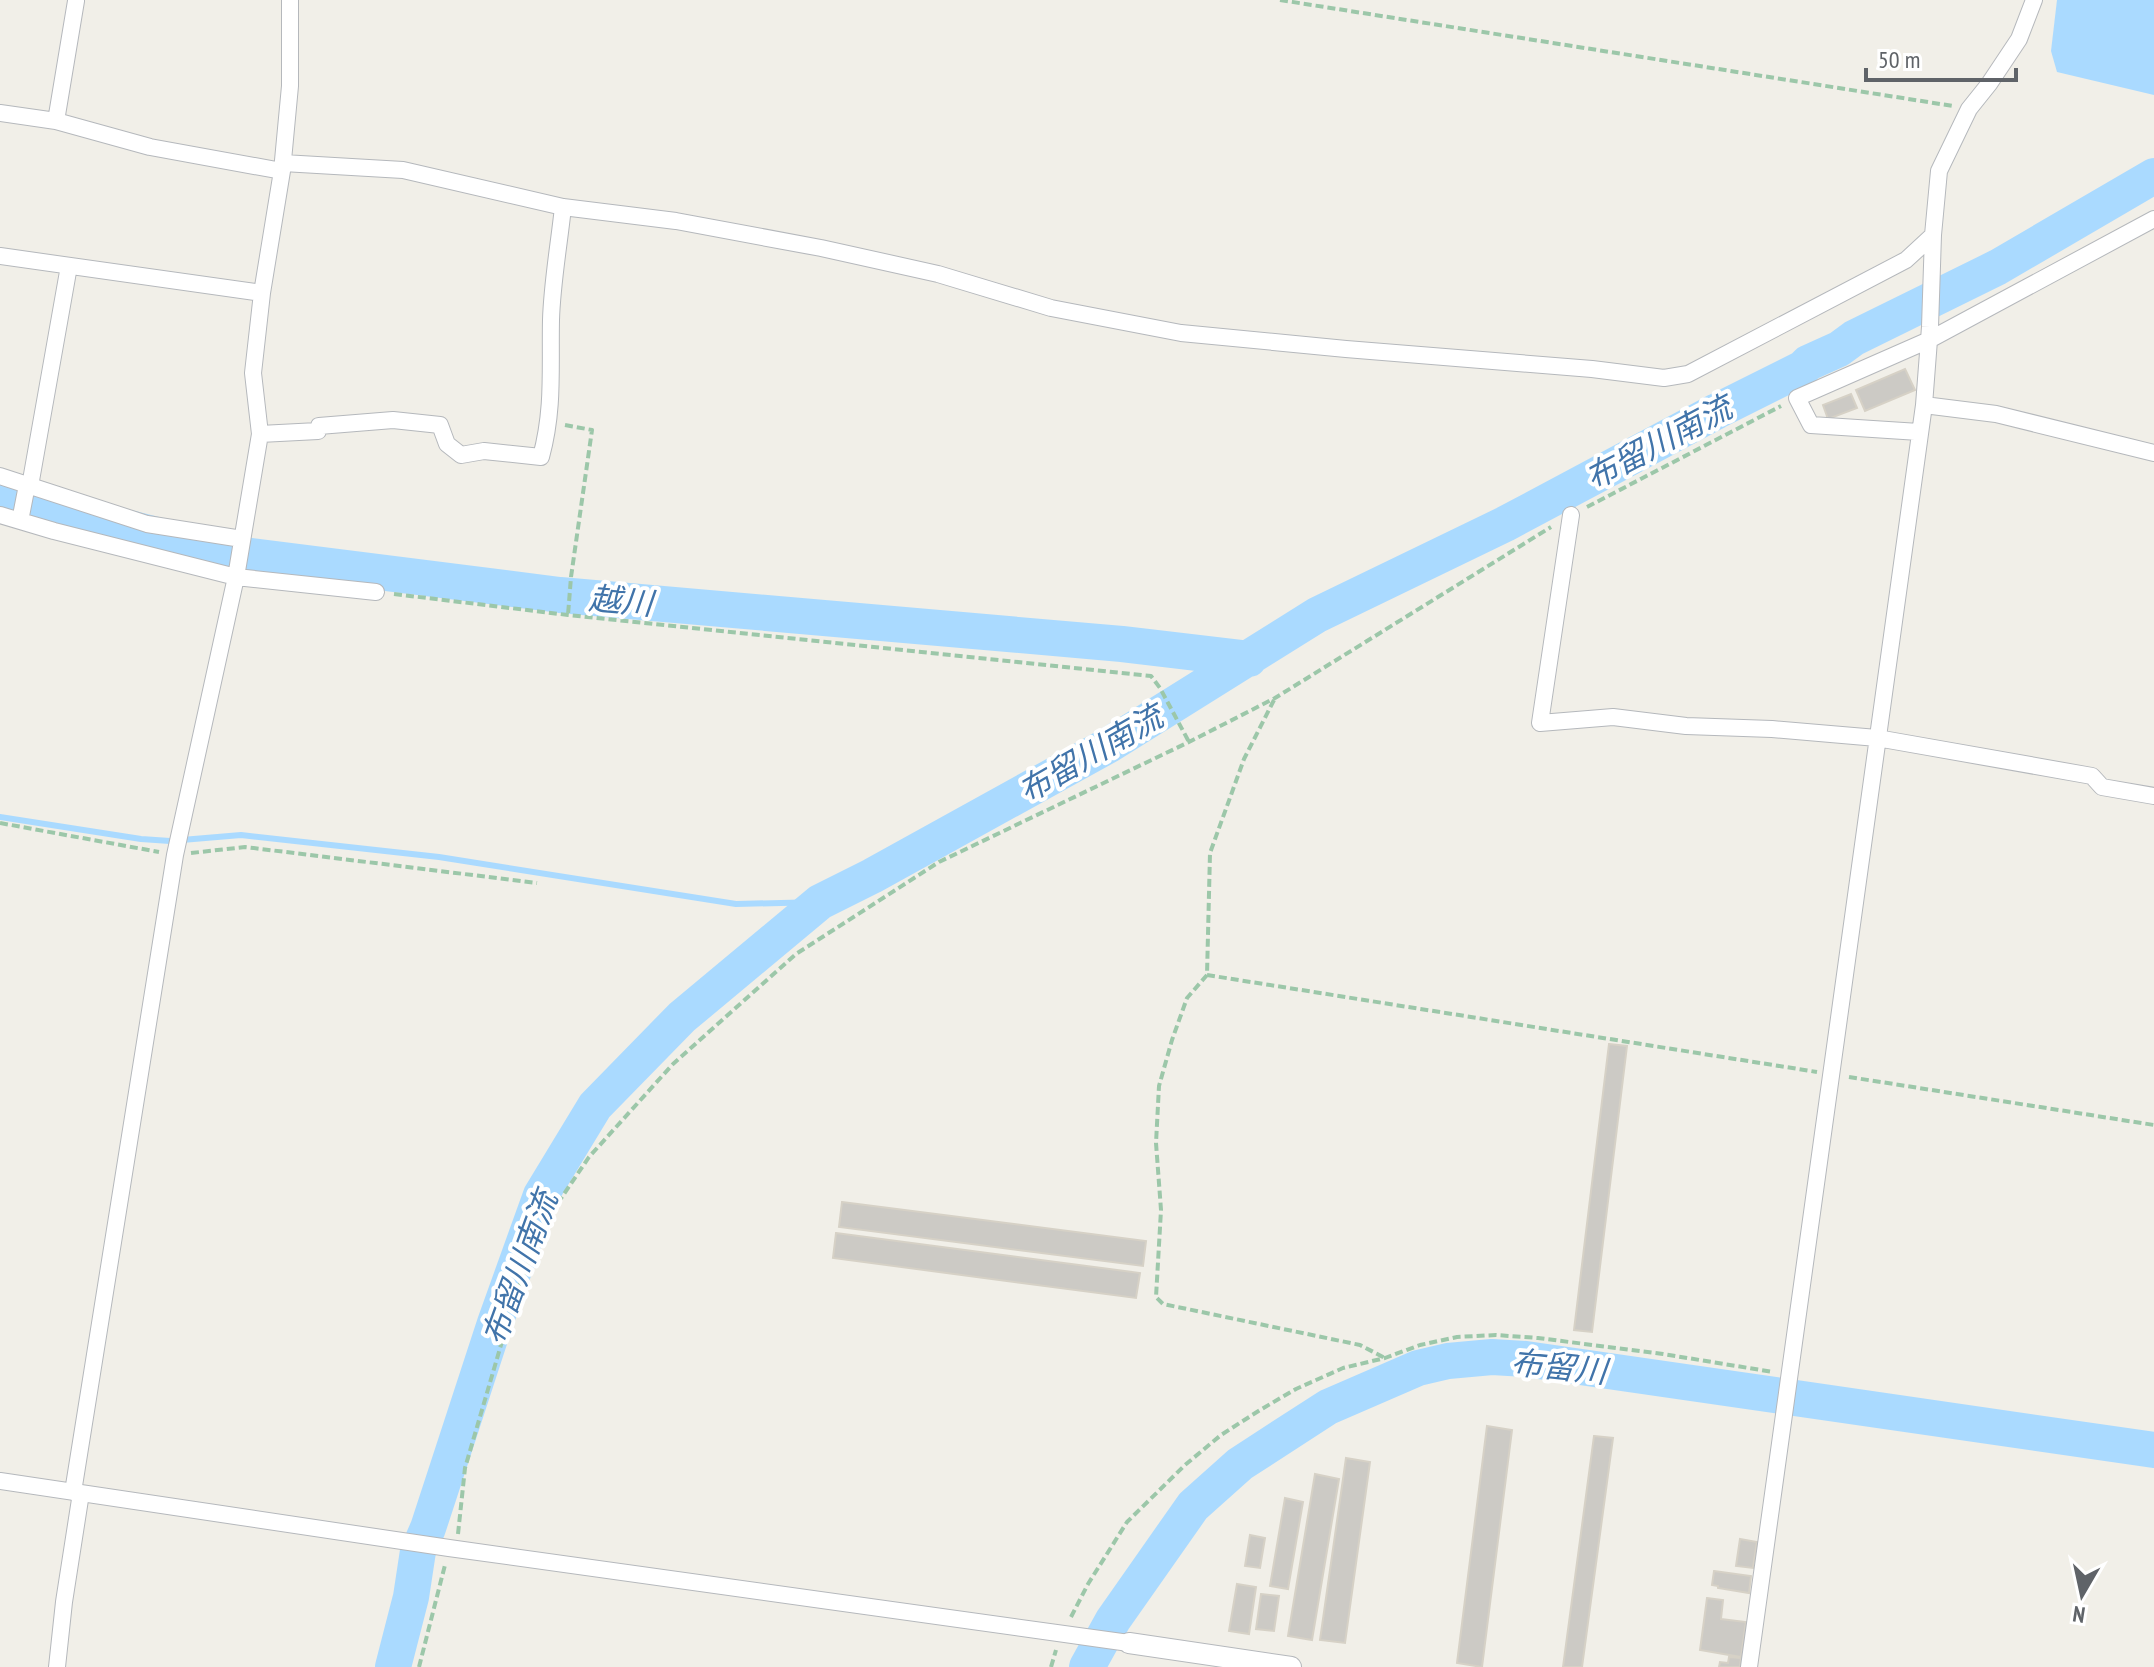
<svg xmlns="http://www.w3.org/2000/svg" width="2154" height="1667" viewBox="0 0 2154 1667" font-family="'PT Sans Narrow','Noto Sans JP',sans-serif">
	<rect width="100%" height="100%" fill="#f1efe8"/>
	<!-- water -->
	<path fill="#aadaff" d="M2057,0H2154V95L2057,72L2051,51Z"/>
	<g fill="none" stroke-linecap="round" stroke-linejoin="round">
		<!-- stream -->
		<path stroke="#aadaff" stroke-width="6" d="M0,817L141,839L170,841L241,835L439,857L736,904L820,902"/>
		<!-- river -->
		<path stroke="#aadaff" stroke-width="36" d="M0,493L30,503L228,553L560,595L1122,644L1249,659
			M393,1667L411,1597L418,1551L428,1528L495,1323L541,1195L595,1106L682,1017L820,902L872,876L1109,745L1317,615L1505,524L1717,411L1803,368L1808,363L1839,349L1854,338L1998,267L2154,176
			M1087,1667L1113,1620L1193,1506L1240,1464L1328,1407L1418,1368L1448,1361L1492,1357L1526,1359L2154,1450"/>
	</g>
	<!-- building -->
	<path fill="#cccac5" stroke="#d6d1c6" stroke-width="2" d="M1905,369L1915,390L1865,411L1856,390Z
		M1851,394L1857,408L1828,419L1823,405Z
		M1609,1044L1627,1046L1592,1332L1574,1330Z
		M842,1202L1146,1241L1143,1266L839,1227Z
		M836,1233L1140,1273L1136,1298L833,1258Z
		M1487,1426L1512,1430L1482,1667L1457,1663Z
		M1594,1436L1613,1438L1582,1667H1563Z
		M1346,1458L1370,1462L1345,1643L1320,1640Z
		M1315,1474L1339,1479L1312,1640L1288,1636Z
		M1285,1498L1303,1502L1288,1589L1270,1586Z
		M1250,1535L1265,1538L1260,1568L1245,1566Z
		M1740,1539L1757,1542L1753,1568L1736,1566Z
		M1714,1571L1751,1576L1749,1593L1718,1588V1586L1712,1585Z
		M1237,1584L1256,1587L1249,1634L1229,1631Z
		M1261,1594L1279,1596L1274,1631L1256,1629Z
		M1707,1598L1723,1600L1721,1619L1746,1622L1741,1657L1700,1650Z
		M1729,1657L1741,1658L1740,1667H1719L1720,1662L1728,1663Z"/>
	<g fill="none" stroke-linecap="round" stroke-linejoin="round">
		<defs>
			<path id="minor" d="M0,113L56,121L150,147L282,171
				M56,121L76,1
				M283,163L403,170L563,207L676,221L821,248L938,274L1051,308L1181,333L1346,349L1592,369L1664,378L1688,374L1906,260L1933,235
				M0,256L262,293
				M1924,405L1996,414L2154,453
				M1919,432L1811,425L1797,398L1929,340L2154,219
				M260,434L318,431L319,426L393,420L440,425L447,444L461,455L484,451L541,457C554,409 550,369 551,320C552,283 559,245 563,207
				M0,476L147,524L242,539
				M30,486L69,266
				M0,515L54,531L236,577L376,592
				M1571,515L1540,723L1613,717L1686,726L1772,729L1877,738L2092,776L2102,787L2154,796
				M20,521L27,485
				M0,1481L449,1548L1129,1643
				M73,1492L175,855L236,577L260,434L253,373L262,293L282,171L290,86V0
				M57,1667L64,1602L81,1493
				M1749,1667L1924,405L1930,327L1933,235L1939,171L1969,109L1989,84L2019,39L2034,0"/>
			<path id="tertiary" d="M1129,1643L1291,1667"/>
		</defs>
		<!-- minor casing -->
		<use href="#minor" stroke="#b5b8bc" stroke-width="18"/>
		<!-- tertiary casing -->
		<use href="#tertiary" stroke="#b5b8bc" stroke-width="22"/>
		<!-- path -->
		<path stroke="#9cc7a9" stroke-width="4" stroke-dasharray="8 4" stroke-linecap="butt" d="M1280,0L1953,106
			M565,425L592,430L571,577L568,615
			M1587,507L1781,406
			M394,594L568,615L1151,676L1160,688L1189,742
			M1274,700L1244,759L1210,853L1207,975L1187,998L1172,1040L1159,1086L1156,1143L1161,1210L1156,1297L1163,1304L1360,1345L1385,1358
			M0,823L159,852
			M191,853L245,847L537,883
			M1207,975L1817,1072
			M1849,1077L2154,1125
			M458,1534L465,1468L515,1297L543,1225L589,1157L673,1064L796,954L939,862L1189,742L1275,698L1551,527
			M1071,1617L1088,1584L1127,1522L1185,1465L1221,1435L1260,1410L1296,1389L1343,1368L1385,1358L1420,1345L1457,1337L1496,1335L1538,1338L1663,1354L1773,1372
			M419,1667L445,1565
			M1051,1667L1056,1650"/>
		<!-- minor -->
		<use href="#minor" stroke="#fff" stroke-width="16"/>
		<!-- tertiary -->
		<use href="#tertiary" stroke="#fff" stroke-width="20"/>
	</g>
	<g text-anchor="middle" dominant-baseline="central" stroke-width="8" stroke-linejoin="round" paint-order="stroke">
		<!-- water labels -->
		<g font-size="32" font-style="italic" fill="#4174aa" stroke="#fff">
			<text transform="translate(1658 442) rotate(-28)">布留川南流</text>
			<text transform="translate(621 600) rotate(5)">越川</text>
			<text transform="translate(1090 753) rotate(-30)">布留川南流</text>
			<text transform="translate(519 1268) rotate(-70)">布留川南流</text>
			<text transform="translate(1559 1366) rotate(6)">布留川</text>
		</g>
	</g>
	<!-- north arrow -->
	<g transform="translate(2082 1595) rotate(189)" stroke="#ffffff" stroke-width="6" paint-order="stroke">
	<path d="M0-6L14 30L0 20L-14 30Z" fill="#5f6368"/>
	<text y="-12" font-size="22" font-weight="bold" text-anchor="middle" fill="#5f6368">N</text>
	</g>
	<!-- scale -->
	<path d="M1866 68v12h150v-12" fill="none" stroke="#5f6368" stroke-width="4"/>
	<text x="1878" y="68" font-size="24" fill="#5f6368" stroke="#ffffff" stroke-width="6" paint-order="stroke">50 m</text>
</svg>
